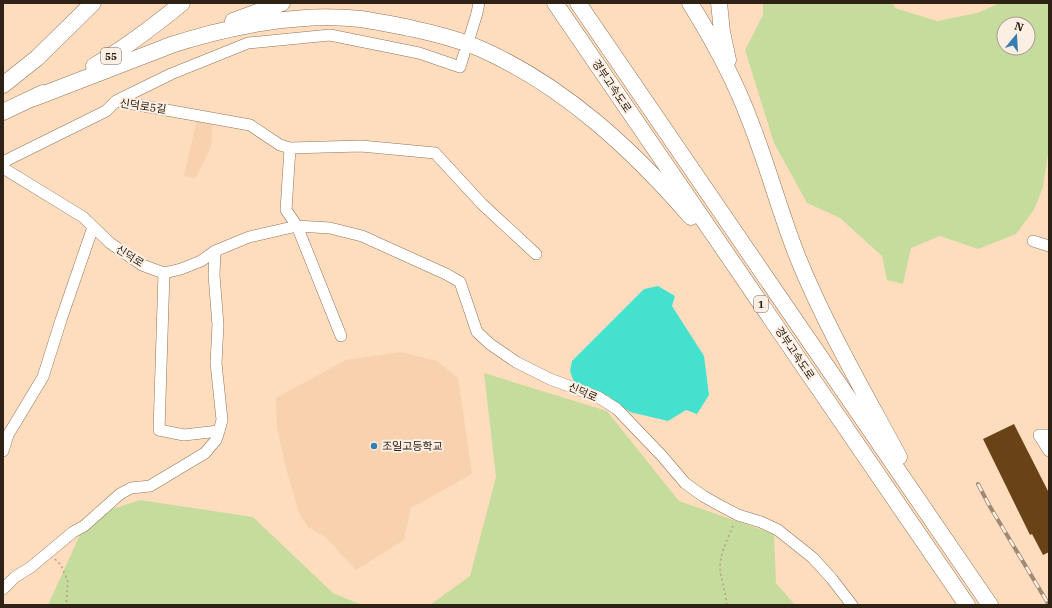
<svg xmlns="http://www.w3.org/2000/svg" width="1052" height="608" viewBox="0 0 1052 608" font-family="'IBM Plex Serif','Noto Sans KR',serif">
	<rect width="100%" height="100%" fill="#feddbf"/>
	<!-- built -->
	<path fill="#f8d1ae" d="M198,115L213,117L211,147L195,179L184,176Z
		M401,352L437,361L458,378L472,474L411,508L404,540L356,570L325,537L308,527L299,513L285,465L277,427L276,398L346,360Z"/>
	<!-- green -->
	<path fill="#c5dc9d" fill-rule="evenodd" d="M763,3H893L895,8L937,21L977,13L1000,3H1049V147L1043,187L1034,210L1016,234L978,249L940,236L911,248L903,284L887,280L882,256L840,218L807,203L774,143L745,50L763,15ZM1004,24H1028V48H1004Z
		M484,373L607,411L679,501L774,534L776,583L795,605H430L470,576L496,477Z
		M140,500L253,517L333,593L362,605H48L88,517Z"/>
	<!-- water -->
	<path fill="#44e1cf" d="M658,286L675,296L672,306L704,356L709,395L697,414L686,410L668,421L630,412L608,396L575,385L570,371L572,361L644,289Z"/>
	<!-- building -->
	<path fill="#6a4218" d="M1014,424L1049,493V552L1043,555L1032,534L1030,535L983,439Z"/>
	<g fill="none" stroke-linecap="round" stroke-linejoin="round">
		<defs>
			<path id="minor" d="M470,36L477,13L479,3
				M116,101L171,74L248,43L330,35L419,53L460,67L464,54
				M290,148L286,210L297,226L341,336
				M3,162L106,111L116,101L250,125L280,145L290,148L361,146L435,153L482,204L536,254
				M3,168L83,217L110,243L142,265L164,273L181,269L201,261L215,251L249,237L297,226L330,228L362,236L446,274L460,282L477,332L490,344L516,362L550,379L598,397L617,409L662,456L685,483L703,496L719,505L738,515L761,522L778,530L813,558L832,579L852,605
				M1033,241L1049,246
				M164,273L159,430L184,435L219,431L222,420L216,363L218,325L214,275L215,251
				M1049,435H1039L1049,451
				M3,451L8,435L43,377L61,320L93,227
				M3,589L15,577L31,567L73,532L84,526L120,494L131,488L150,486L205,453L216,440L219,431"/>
			<path id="highway" d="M555,3L967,605
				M578,3L990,605
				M690,3C713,40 735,80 750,121C768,166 780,213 798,258C826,327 864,392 899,457
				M719,3L722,32L728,60
				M233,21L282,3
				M165,47C225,27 298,12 361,19C379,22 397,25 414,29C437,34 460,40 481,49C564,86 632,149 691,217
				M94,66C125,48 154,26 182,3
				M3,85L37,58L93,3
				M34,98L174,44
				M3,112L43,93"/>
		</defs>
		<!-- minor casing -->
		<use href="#minor" stroke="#917459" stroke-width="12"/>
		<!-- highway casing -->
		<use href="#highway" stroke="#917459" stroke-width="17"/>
		<!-- path -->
		<path stroke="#b79d86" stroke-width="1.5" stroke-dasharray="2 3" stroke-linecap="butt" d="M55,559L61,565L68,582L66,605
			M727,605C726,593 721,581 720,568C720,553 728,538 734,524"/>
		<!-- minor -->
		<use href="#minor" stroke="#fff" stroke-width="11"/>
		<!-- highway -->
		<use href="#highway" stroke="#fff" stroke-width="16"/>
		<defs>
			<path id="rail" d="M978,484L989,505L1049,605"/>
		</defs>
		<!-- rail casing -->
		<use href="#rail" stroke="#a08973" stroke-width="4"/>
		<!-- rail -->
		<use href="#rail" stroke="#fbeee2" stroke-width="2.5" stroke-dasharray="8" stroke-linecap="butt"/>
	</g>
	<!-- markers -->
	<circle fill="#377db2" stroke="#fbeee2" stroke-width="1.5" cx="374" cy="446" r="4"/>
	<g text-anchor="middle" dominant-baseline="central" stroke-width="4" stroke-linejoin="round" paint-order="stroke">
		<!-- shield labels -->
		<g fill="#fbeee2" stroke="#6c5f54" stroke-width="1">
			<rect x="101" y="48" width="20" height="16" rx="3"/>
			<rect x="754" y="296" width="14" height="16" rx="3"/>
		</g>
		<g font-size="10" font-weight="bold" fill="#2e2217">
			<text x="111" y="56">55</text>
			<text x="761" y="304">1</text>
		</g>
		<!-- street labels -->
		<g font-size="11" fill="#2e2217" stroke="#fbeee2">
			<text transform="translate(612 86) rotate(56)">경부고속도로</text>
			<text transform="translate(143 106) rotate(8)">신덕로5길</text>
			<text transform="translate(130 256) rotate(32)">신덕로</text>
			<text transform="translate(795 353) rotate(56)">경부고속도로</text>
			<text transform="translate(583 392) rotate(23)">신덕로</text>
		</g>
		<!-- poi labels -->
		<g font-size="11" fill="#2e2217" stroke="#fbeee2" text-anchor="start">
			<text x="382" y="446">조일고등학교</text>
		</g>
	</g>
	<!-- border -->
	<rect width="1052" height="608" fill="none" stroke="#2e2217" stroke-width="8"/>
	<!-- north arrow -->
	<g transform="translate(1016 36) rotate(18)"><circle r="19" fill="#fbeee2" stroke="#a99c91"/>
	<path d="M0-3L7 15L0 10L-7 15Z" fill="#377db2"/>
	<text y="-6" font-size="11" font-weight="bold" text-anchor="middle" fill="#2e2217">N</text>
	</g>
</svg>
